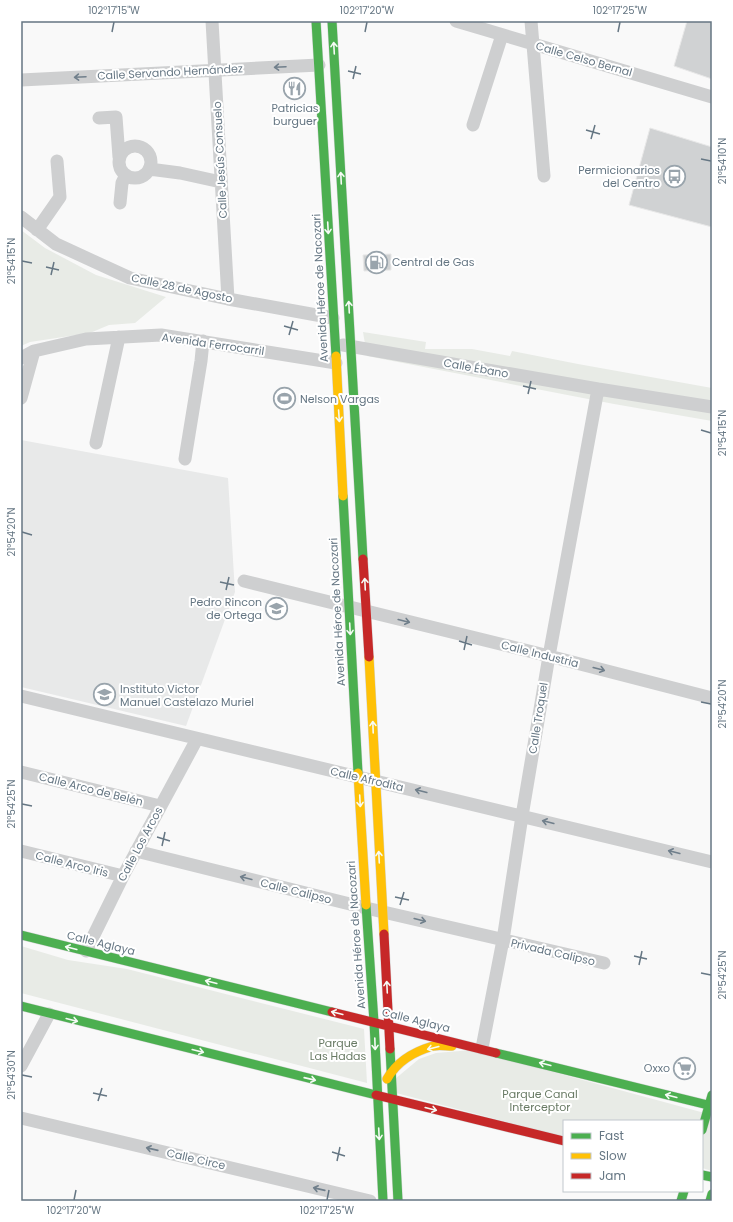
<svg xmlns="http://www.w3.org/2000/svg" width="733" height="1222" viewBox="0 0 733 1222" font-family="Poppins,sans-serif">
	<rect width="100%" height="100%" fill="#f9f9f9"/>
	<!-- built -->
	<path fill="#e8e9e9" d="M21,440L228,478L235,592L186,726L21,687Z"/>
	<!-- green -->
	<path fill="#e8ebe6" d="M21,230L45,248L96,275L166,297L135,323L109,325L90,333L30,342L21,346Z
		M363,332L426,342L425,349H472L510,356L512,351L578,364L712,388V421L614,404L367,356Z
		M21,946L68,960L127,969L364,1029L367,1083L21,993Z
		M472,1050L712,1115V1171L702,1168V1121H564V1137L396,1093L395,1079L419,1059L436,1053Z"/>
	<!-- building -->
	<path fill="#d0d2d3" stroke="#e8e8e8" d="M687,21H712V79L674,66Z
		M650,128L712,147V227L629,205Z
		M391,254V270L364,271L363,255Z"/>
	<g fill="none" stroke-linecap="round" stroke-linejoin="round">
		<defs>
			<path id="fast" d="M316,21L336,356
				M332,21L363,559
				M343,496L358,773
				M366,905L374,1022L383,1201
				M21,935L332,1012
				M21,1006L376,1095
				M390,1049L398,1201
				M496,1053L712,1106
				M702,1130L712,1095
				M702,1175L712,1177
				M681,1201L684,1191
				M710,1201L712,1194"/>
			<path id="slow" d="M336,356L343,496
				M369,657L384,934
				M358,773L366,905
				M387,1079C397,1061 413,1052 433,1046C439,1045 446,1046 452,1046"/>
			<path id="jam" d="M363,559L369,657
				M384,934L390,1049
				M332,1012L496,1053
				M376,1095L564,1141"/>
		</defs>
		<!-- fast casing -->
		<use href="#fast" stroke="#d5d6d7" stroke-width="10"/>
		<!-- slow casing -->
		<use href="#slow" stroke="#d5d6d7" stroke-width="10"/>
		<!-- jam casing -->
		<use href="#jam" stroke="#d5d6d7" stroke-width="10"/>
		<!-- street -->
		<path stroke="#cecfd0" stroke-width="13" d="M212,21L228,299
			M456,21L712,97
			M531,21L544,176
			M21,80L319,65
			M99,118L116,117L119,157
			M473,125L502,35
			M119 162a16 16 0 1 1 32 0a16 16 0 1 1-32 0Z
			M149,169L180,173L221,182
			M120,203L122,183L126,175
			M21,217L56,244L130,278L228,299L333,318
			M37,230L60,197L57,161
			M343,345L598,389L712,407
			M21,358L34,351L86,339L161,335L336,363
			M21,398L34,351
			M96,443L119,337
			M185,459L201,361L203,341
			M244,581L549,656L712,698
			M21,696L712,862
			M21,772L160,806
			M21,851L123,876
			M136,851L366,908L604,963
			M86,951L123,876L197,739
			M482,1048L503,940L522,816L549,656L598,389
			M21,1066L49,1014
			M21,1118L370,1201"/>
		<!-- fast -->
		<use href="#fast" stroke="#4caf50" stroke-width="9"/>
		<!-- slow -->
		<use href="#slow" stroke="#ffc107" stroke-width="9"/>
		<!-- jam -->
		<use href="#jam" stroke="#c62828" stroke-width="9"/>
	</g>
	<!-- one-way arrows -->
	<defs><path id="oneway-shaft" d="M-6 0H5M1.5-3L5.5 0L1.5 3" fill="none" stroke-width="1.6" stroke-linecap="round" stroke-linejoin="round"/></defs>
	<g stroke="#f6fbf6">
		<use href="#oneway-shaft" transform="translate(334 48) rotate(-93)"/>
		<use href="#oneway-shaft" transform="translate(341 178) rotate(-93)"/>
		<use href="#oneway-shaft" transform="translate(328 228) rotate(87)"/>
		<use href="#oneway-shaft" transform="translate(349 307) rotate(-93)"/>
		<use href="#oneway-shaft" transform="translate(339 416) rotate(86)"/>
		<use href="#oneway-shaft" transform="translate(365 584) rotate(-93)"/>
		<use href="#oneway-shaft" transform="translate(350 629) rotate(87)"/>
		<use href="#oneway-shaft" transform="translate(373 727) rotate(-92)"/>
		<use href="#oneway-shaft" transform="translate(360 801) rotate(87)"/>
		<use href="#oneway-shaft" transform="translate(379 857) rotate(-93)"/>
		<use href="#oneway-shaft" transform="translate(71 948) rotate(-166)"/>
		<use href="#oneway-shaft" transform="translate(211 982) rotate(-166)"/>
		<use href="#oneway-shaft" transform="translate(387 987) rotate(-93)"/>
		<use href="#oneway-shaft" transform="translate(337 1013) rotate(-166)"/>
		<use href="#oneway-shaft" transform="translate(72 1020) rotate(14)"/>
		<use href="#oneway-shaft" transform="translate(375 1044) rotate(88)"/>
		<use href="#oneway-shaft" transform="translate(433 1048) rotate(166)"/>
		<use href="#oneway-shaft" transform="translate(198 1051) rotate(14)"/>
		<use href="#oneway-shaft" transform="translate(545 1064) rotate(-166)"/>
		<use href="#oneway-shaft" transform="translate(310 1079) rotate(13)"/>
		<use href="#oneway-shaft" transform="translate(671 1096) rotate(-166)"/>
		<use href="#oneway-shaft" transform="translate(431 1109) rotate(14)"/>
		<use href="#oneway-shaft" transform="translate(379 1134) rotate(87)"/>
	</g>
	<g stroke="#707f8b">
		<use href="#oneway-shaft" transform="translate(280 67) rotate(177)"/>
		<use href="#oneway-shaft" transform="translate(80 77) rotate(177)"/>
		<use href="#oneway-shaft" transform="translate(404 621) rotate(14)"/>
		<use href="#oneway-shaft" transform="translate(599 669) rotate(15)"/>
		<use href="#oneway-shaft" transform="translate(421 791) rotate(-166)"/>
		<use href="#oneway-shaft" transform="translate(548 822) rotate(-166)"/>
		<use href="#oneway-shaft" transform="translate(674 852) rotate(-166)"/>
		<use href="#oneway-shaft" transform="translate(246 878) rotate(-166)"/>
		<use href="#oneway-shaft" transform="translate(420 920) rotate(14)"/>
		<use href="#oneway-shaft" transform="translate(152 1149) rotate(-167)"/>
		<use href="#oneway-shaft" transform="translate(319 1189) rotate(-167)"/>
	</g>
	<!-- ticks -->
	<path fill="none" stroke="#657683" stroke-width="1.5" d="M112,32L114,22M365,32L367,22M618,32L620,22M348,71L361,74M353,79L356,66M586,130L600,134M591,139L595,125M701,159L711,161M22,261L32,263M46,267L59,270M51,275L54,262M284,326L298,330M289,335L293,321M523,386L536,389M528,394L531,381M701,430L711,433M22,532L32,535M220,582L234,585M226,590L229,577M459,641L472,645M464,650L467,636M701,702L711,704M22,804L32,806M157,837L170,841M162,846L165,832M395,897L409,900M400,905L404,892M634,956L647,959M639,965L642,951M701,973L711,975M22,1075L32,1077M93,1093L107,1096M98,1101L102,1088M332,1152L345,1156M337,1161L340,1147M74,1200L76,1190M327,1200L329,1190"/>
	<!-- icons -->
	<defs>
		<symbol id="restaurant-ring" viewBox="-11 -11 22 22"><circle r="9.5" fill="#fff" stroke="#99a4ac" stroke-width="1.5"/><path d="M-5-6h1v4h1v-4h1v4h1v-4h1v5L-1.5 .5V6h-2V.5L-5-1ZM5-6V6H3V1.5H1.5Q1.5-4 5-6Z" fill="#99a4ac"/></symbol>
		<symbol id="bus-ring" viewBox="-11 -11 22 22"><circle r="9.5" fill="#fff" stroke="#99a4ac" stroke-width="1.5"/><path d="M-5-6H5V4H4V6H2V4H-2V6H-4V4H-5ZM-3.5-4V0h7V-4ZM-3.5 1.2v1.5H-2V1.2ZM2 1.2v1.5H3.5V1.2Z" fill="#99a4ac"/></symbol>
		<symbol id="fuel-ring" viewBox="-11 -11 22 22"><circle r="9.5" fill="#fff" stroke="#99a4ac" stroke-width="1.5"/><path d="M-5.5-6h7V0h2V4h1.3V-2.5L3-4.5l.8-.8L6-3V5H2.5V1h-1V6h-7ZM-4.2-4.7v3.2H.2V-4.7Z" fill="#99a4ac"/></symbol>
		<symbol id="stadium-ring" viewBox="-11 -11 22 22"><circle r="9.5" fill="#fff" stroke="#99a4ac" stroke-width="1.5"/><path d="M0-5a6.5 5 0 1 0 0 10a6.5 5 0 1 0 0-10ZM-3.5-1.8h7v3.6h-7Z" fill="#99a4ac"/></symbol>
		<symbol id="school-ring" viewBox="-11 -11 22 22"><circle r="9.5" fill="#fff" stroke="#99a4ac" stroke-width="1.5"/><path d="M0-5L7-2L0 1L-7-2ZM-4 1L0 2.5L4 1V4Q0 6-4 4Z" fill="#99a4ac"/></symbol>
		<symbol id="university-ring" viewBox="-11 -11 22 22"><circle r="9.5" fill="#fff" stroke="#99a4ac" stroke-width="1.5"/><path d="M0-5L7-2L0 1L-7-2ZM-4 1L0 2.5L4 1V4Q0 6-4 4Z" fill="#99a4ac"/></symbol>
		<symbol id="supermarket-ring" viewBox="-11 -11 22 22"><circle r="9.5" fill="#fff" stroke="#99a4ac" stroke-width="1.5"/><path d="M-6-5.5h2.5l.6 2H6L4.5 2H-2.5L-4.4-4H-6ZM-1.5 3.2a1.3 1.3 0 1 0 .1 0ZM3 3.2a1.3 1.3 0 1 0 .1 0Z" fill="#99a4ac"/></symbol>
	</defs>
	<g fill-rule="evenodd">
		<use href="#restaurant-ring" x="282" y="76" width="25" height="25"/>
		<use href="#bus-ring" x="662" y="164" width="25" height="25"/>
		<use href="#fuel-ring" x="364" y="250" width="25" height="25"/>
		<use href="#stadium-ring" x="272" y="386" width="25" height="25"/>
		<use href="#school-ring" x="264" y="596" width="25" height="25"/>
		<use href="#university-ring" x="92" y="682" width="25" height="25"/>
		<use href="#supermarket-ring" x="672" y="1056" width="25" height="25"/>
	</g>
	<g text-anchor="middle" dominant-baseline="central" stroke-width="4" stroke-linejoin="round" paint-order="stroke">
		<!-- street labels -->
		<g font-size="11" fill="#657683" stroke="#fff">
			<text transform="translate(584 59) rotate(16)">Calle Celso Bernal</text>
			<text transform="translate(170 72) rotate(-3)">Calle Servando Hernández</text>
			<text transform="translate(220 160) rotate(-93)">Calle Jesús Consuelo</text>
			<text transform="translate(182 288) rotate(12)">Calle 28 de Agosto</text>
			<text transform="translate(320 288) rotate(-93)">Avenida Héroe de Nacozari</text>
			<text transform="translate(213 344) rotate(8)">Avenida Ferrocarril</text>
			<text transform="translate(476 368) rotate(10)">Calle Ébano</text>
			<text transform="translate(337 612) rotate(-93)">Avenida Héroe de Nacozari</text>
			<text transform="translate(540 654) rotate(14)">Calle Industria</text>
			<text transform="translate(538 718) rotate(-81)">Calle Troquel</text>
			<text transform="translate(367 779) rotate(13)">Calle Afrodita</text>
			<text transform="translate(91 789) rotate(14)">Calle Arco de Belén</text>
			<text transform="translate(140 844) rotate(-62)">Calle Los Arcos</text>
			<text transform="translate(72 864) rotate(14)">Calle Arco Iris</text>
			<text transform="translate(296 891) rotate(14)">Calle Calipso</text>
			<text transform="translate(356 935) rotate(-94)">Avenida Héroe de Nacozari</text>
			<text transform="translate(101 943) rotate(14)">Calle Aglaya</text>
			<text transform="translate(553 952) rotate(13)">Privada Calipso</text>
			<text transform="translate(416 1020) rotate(14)">Calle Aglaya</text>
			<text transform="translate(196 1159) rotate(13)">Calle Circe</text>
		</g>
		<!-- poi labels -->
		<g font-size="11" fill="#657683" stroke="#fff" text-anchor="end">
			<text x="295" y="108" text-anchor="middle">Patricias<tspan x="295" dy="13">burguer</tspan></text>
			<text x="660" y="170">Permicionarios<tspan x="660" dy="13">del Centro</tspan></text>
			<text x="392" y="262" text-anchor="start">Central de Gas</text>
			<text x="300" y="399" text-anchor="start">Nelson Vargas</text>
			<text x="262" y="602">Pedro Rincon<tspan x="262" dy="13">de Ortega</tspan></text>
			<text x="120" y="689" text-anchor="start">Instituto Victor<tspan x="120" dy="13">Manuel Castelazo Muriel</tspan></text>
			<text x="670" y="1068">Oxxo</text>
		</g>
		<!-- park labels -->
		<g font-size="11" fill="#687a64" stroke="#fff">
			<text x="338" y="1043">Parque<tspan x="338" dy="13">Las Hadas</tspan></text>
			<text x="540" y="1094">Parque Canal<tspan x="540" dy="13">Interceptor</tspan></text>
		</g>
	</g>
	<!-- border -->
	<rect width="733" height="1222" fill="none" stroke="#ffffff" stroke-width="44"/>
	<!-- legend -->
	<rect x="563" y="1120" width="140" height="72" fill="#ffffff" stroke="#c1c8cd"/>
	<rect x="571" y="1133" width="20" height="6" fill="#4caf50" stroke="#c1c8cd"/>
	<text x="599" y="1140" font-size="12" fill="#657683">Fast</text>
	<rect x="571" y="1153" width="20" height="6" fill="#ffc107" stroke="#c1c8cd"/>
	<text x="599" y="1160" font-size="12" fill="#657683">Slow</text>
	<rect x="571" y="1173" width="20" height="6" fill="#c62828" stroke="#c1c8cd"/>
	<text x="599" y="1180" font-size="12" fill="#657683">Jam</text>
	<rect x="22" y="22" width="689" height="1178" fill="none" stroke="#657683" stroke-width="1.5"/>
	<g font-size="10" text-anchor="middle" fill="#657683">
		<text x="114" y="14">102°17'15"W</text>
		<text x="367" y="14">102°17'20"W</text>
		<text x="620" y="14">102°17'25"W</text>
		<text transform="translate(722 161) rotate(-90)" y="4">21°54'10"N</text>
		<text transform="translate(11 261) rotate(-90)" y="4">21°54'15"N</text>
		<text transform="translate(722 433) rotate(-90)" y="4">21°54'15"N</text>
		<text transform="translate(11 532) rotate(-90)" y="4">21°54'20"N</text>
		<text transform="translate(722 704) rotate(-90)" y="4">21°54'20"N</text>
		<text transform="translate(11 804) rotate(-90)" y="4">21°54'25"N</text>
		<text transform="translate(722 975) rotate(-90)" y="4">21°54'25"N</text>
		<text transform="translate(11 1075) rotate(-90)" y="4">21°54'30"N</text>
		<text x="74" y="1214">102°17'20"W</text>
		<text x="327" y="1214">102°17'25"W</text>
	</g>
</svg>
